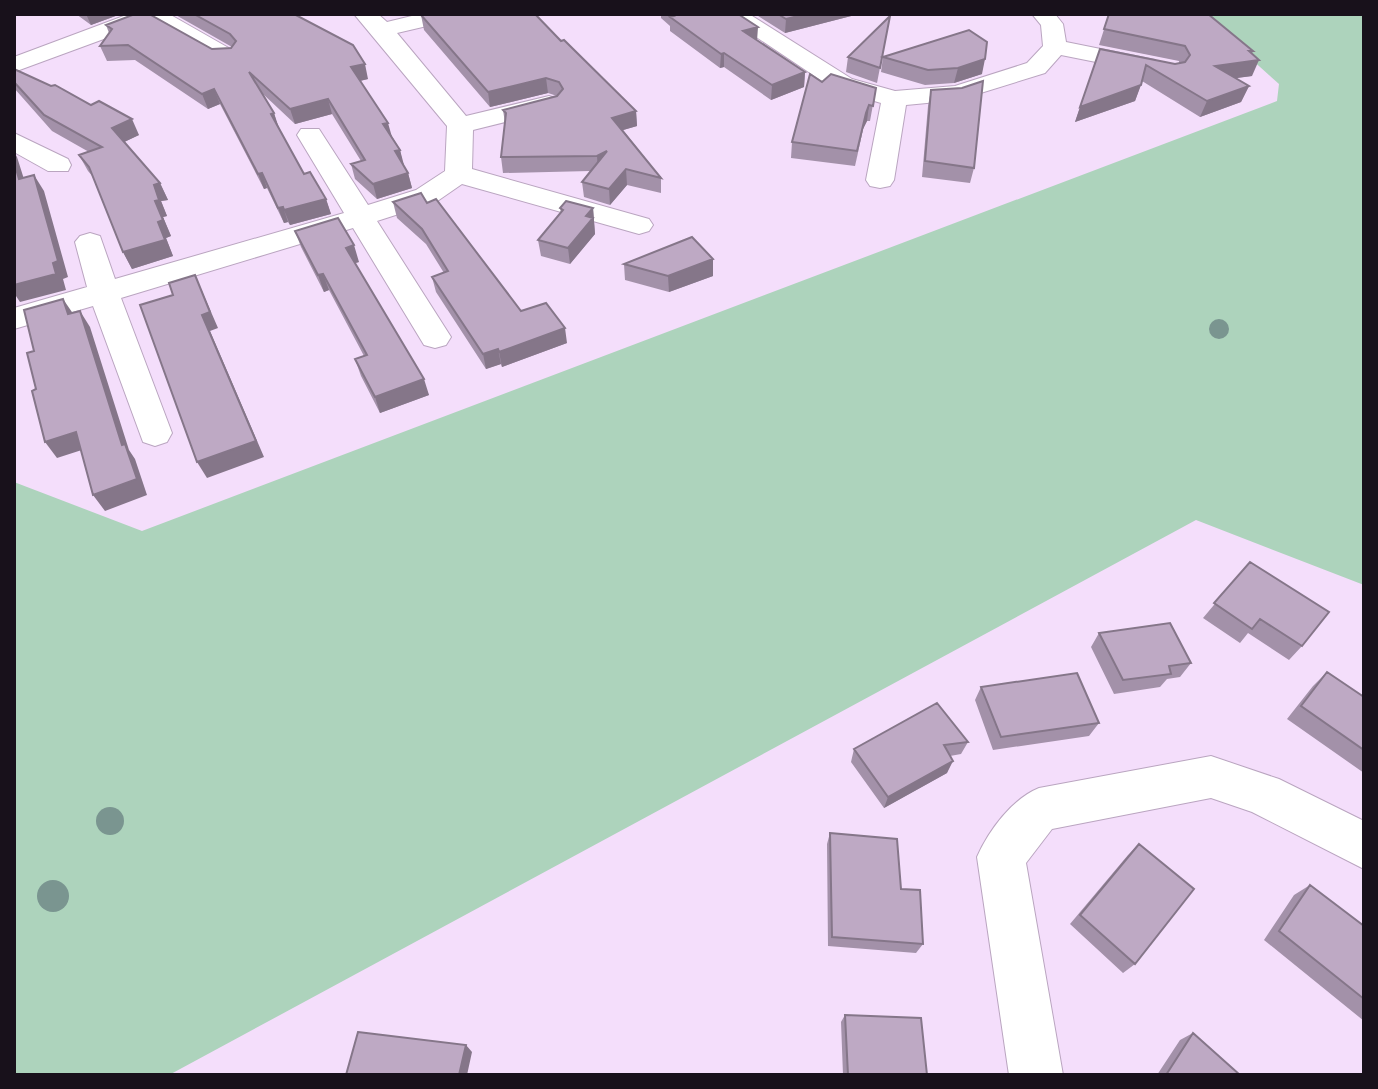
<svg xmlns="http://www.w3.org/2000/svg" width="1378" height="1089" viewBox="0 0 1378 1089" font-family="'Varela Round',sans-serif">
	<rect width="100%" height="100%" fill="#f4defb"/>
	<!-- green -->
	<path fill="#add3bc" d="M1201,14H1364V585L1196,520L169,1075H14V482L142,531L1277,101L1279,84Z"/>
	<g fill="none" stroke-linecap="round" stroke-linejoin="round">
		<defs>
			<path id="street" d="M129,14H169L234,51L238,56L234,61H218L150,22L14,72V57Z
				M354,14H378L387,22L420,14H460L457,19L397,33L466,116L549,96L558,99L562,104L558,109L473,130L472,169L649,219L653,225L649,231L639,234L462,184L436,202L377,221L451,337L446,345L435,348L424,345L353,228L121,298L172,433L167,442L155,446L143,442L93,306L14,329V308L87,287L75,242L80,236L90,233L100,236L115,279L344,213L297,135L301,129H319L368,205L416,190L445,171L447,126Z
				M722,14H749L852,79L895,91L955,86L1027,63L1043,46L1041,25L1032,14H1055L1063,24L1066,42L1155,60L1158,65L1155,70L1146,72L1061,55L1045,73L958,100L906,105L894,180L890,186L880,188L870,186L866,180L881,103L834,89Z
				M14,133L68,159L71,165L68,171H48L14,152Z
				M1211,756L1279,779L1364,821V869L1252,812L1211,798L1052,829L1026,863L1063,1075H1009L977,857C989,830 1012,799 1039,788Z"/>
		</defs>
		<!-- street casing -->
		<use href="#street" stroke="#baa5c0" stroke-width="2"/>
		<!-- street -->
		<use href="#street" fill="#fff" fill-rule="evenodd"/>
	</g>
	<!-- trees -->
	<g fill="#7a9590">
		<circle cx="1219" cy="329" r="10"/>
		<circle cx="110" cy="821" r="14"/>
		<circle cx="53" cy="896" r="16"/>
	</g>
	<!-- wall -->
	<path fill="#a391a9" d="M76,14H121L91,25Z
		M174,14H294L368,79L360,81L400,150L403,165L408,173L412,188L377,199L355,179L351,164L361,161L332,114L295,124L263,94L274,113L278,128L304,174L326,199L331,214L290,225L288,222L284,223L267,188L264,189L220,104L208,109L135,60L107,61L100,46L109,33L106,25L212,49L231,48L232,47Z
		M661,14H738L757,41L805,72L804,87L771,100L724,67L720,68L670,31V26L661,18Z
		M755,14H859L785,33Z
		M1109,14L1252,54V76L1235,78L1249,86L1241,102L1200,117L1142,81L1135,101L1075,122L1100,49L1175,64L1179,63V61L1099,45Z
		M421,15L561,41L636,111L637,126L623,130L661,178V193L627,185L610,205L584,197L582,182L590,171L503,173L501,157L505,123L503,110L557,96L548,93L490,107L424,30Z
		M890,16L877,83L846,72L848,57Z
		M969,30L982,74L954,83L925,85L881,72L883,57Z
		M14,69L139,135L124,142L160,183L168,200L161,201L167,216L163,217L171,236L166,238L173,256L132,269L123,252L94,178L88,171L79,155L89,152L52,131L14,88Z
		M822,82L876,88L870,121H867L863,129L855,166L791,158L792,142Z
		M931,90L974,168L970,183L922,177L928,106Z
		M393,202L427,203L521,311L567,343L502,367L501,364L486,369L436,292L432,277L444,273L426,244L397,218Z
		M560,208H593L595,234L570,264L541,256L538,240L561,213Z
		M295,231L359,262L355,263L429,395L380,413L361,376L355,359L364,356L329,290L324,292L301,247Z
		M713,259V276L669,292L625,280L624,264Z
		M1250,562L1302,646L1289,660L1248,633L1240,643L1203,618Z
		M1099,633L1191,663L1180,677L1167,679L1160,687L1114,694L1091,647Z
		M1327,672L1364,697V773L1287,719L1313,686Z
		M981,687L1099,723L1089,736L993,750L975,700Z
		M968,742L961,754L950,756L947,773L884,808L851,762L854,749Z
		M830,833L901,889L923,944L916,953L828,946L827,844Z
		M1139,844L1135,964L1123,973L1070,924L1128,855Z
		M1310,885L1364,926V1021L1264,940L1294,895Z
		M845,1015L927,1075H843L841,1022Z
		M1193,1033L1240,1075H1157L1180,1040Z"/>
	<!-- shaded-wall -->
	<path fill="#857689" d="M86,14H121L91,25Z
		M806,14H859L785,33L786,19Z
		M758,27L757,41L743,31Z
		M1249,51H1253L1248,62L1259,60L1252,76L1208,82L1215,66Z
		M724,53V67L720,68L721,54Z
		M985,59L982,74L954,83L958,68Z
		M365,64L368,79L355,82L351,67Z
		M805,72L804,87L771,100L772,85Z
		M546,78L548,93L490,107L488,92Z
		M1141,85L1135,101L1075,122L1080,107Z
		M1249,86L1241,102L1200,117L1207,101Z
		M214,89L220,104L208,109L202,94Z
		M328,99L332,114L295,124L290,109Z
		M869,105L867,121L863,129L855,166L866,113Z
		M636,111L637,126L613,133L612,118Z
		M274,113L279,128H276L271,114Z
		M132,119L139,135L120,144L112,128Z
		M388,123L392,137L383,124Z
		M400,150L404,165L399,166L395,151Z
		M607,151L598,171L597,156Z
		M14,152L17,157L29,195L19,179L14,162Z
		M626,169L627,185L610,205L609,189Z
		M262,173L267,188L264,189L258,174Z
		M408,173L412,188L377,199L373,184Z
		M34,175L44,191L68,277L63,279L66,290L20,302L14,293V285L53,263Z
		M160,183L168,200L161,201L167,216L163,217L171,236L166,238L173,256L132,269L123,252L158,222L154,185Z
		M326,199L331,214L290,225L284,210Z
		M283,207L288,222L284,223L278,208Z
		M593,208L595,234L570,264L568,248L586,216Z
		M354,245L359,262L352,264L346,248Z
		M713,259V276L669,292L668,276Z
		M323,274L329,290L324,292L318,275Z
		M195,275L218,328L210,331L264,457L207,478L197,462L202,315Z
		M63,299L74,315L68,314Z
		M80,311L90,327L129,450L135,459L147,495L105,511L93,495L122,445Z
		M565,328L567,343L502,367L499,352Z
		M498,349L501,364L486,369L483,354Z
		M424,379L429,395L380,413L375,397Z
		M76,432L88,448L57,458L45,442Z
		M953,761L947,773L884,808L888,797Z
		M466,1045L472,1052L467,1075H459Z"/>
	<!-- building -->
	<path fill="#bea9c4" stroke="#857689" stroke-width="2" d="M135,14H149L212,49L231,48L236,41L230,34L194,14H294L353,45L365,64L351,67L388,123L383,124L400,150L395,151L408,173L373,184L351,164L365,160L328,99L290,109L249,72L274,113L271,114L304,174L310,172L326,199L284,210L283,207L278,208L262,173L258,174L214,89L202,94L128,45L100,46L112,29L106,25Z
		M424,14H535L561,41L564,40L636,111L612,118L661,178L626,169L609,189L582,182L607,151L597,156L501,157L506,113L503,110L557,96L563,89L559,82L546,78L488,92L421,15Z
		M672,14H738L758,27L743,31L805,72L772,85L724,53L721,54L670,17L674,16Z
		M778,14H806L786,19Z
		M1109,14H1208L1253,51H1249L1259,60L1215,66L1249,86L1207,101L1146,65L1141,85L1080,107L1100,49L1175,64L1185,62L1190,55L1185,46L1104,29Z
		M890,16L880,68L848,57Z
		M969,30L987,42L985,59L958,68L928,70L883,57Z
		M14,69L51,86L55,85L91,105L99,101L132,119L112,128L160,183L154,185L159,200L155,201L163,220L158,222L165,240L123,252L89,167L79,155L102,147L44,115L14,82Z
		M810,74L822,82L831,74L876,88L873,106L869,105L866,113L857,151L792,142Z
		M983,81L974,168L925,161L931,90L962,88Z
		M14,162L19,179L34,175L58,261L53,263L56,274L14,285Z
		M421,193L427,203L436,199L521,311L546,303L565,328L499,352L498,349L483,354L432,277L448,271L422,229L393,202Z
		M566,201L593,208L586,216L593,218L568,248L538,240L563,210L560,208Z
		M338,218L354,245L346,248L424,379L375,397L355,359L367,355L323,274L318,275L295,231Z
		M692,237L713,259L668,276L624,264Z
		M195,275L210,312L202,315L256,441L197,462L140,305L173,295L169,283Z
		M63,299L68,314L80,311L122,445L125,444L137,479L93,495L76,432L45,442L32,391L36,389L27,353L34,351L24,310Z
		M1250,562L1329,612L1302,646L1260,619L1252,629L1214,603Z
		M1170,623L1191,663L1169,666L1171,674L1123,680L1099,633Z
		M1327,672L1364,697V750L1301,706Z
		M1077,673L1099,723L1001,737L981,687Z
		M937,703L968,742L944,745L953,761L888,797L854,749Z
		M830,833L897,839L901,889L920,890L923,944L832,937Z
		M1139,844L1194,889L1135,964L1080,915Z
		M1310,885L1364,926V999L1279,931Z
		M845,1015L921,1018L927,1075H848Z
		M358,1032L466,1045L459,1075H346Z
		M1193,1033L1240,1075H1166Z"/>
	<!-- border -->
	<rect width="1378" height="1089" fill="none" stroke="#18111b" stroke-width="32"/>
</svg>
